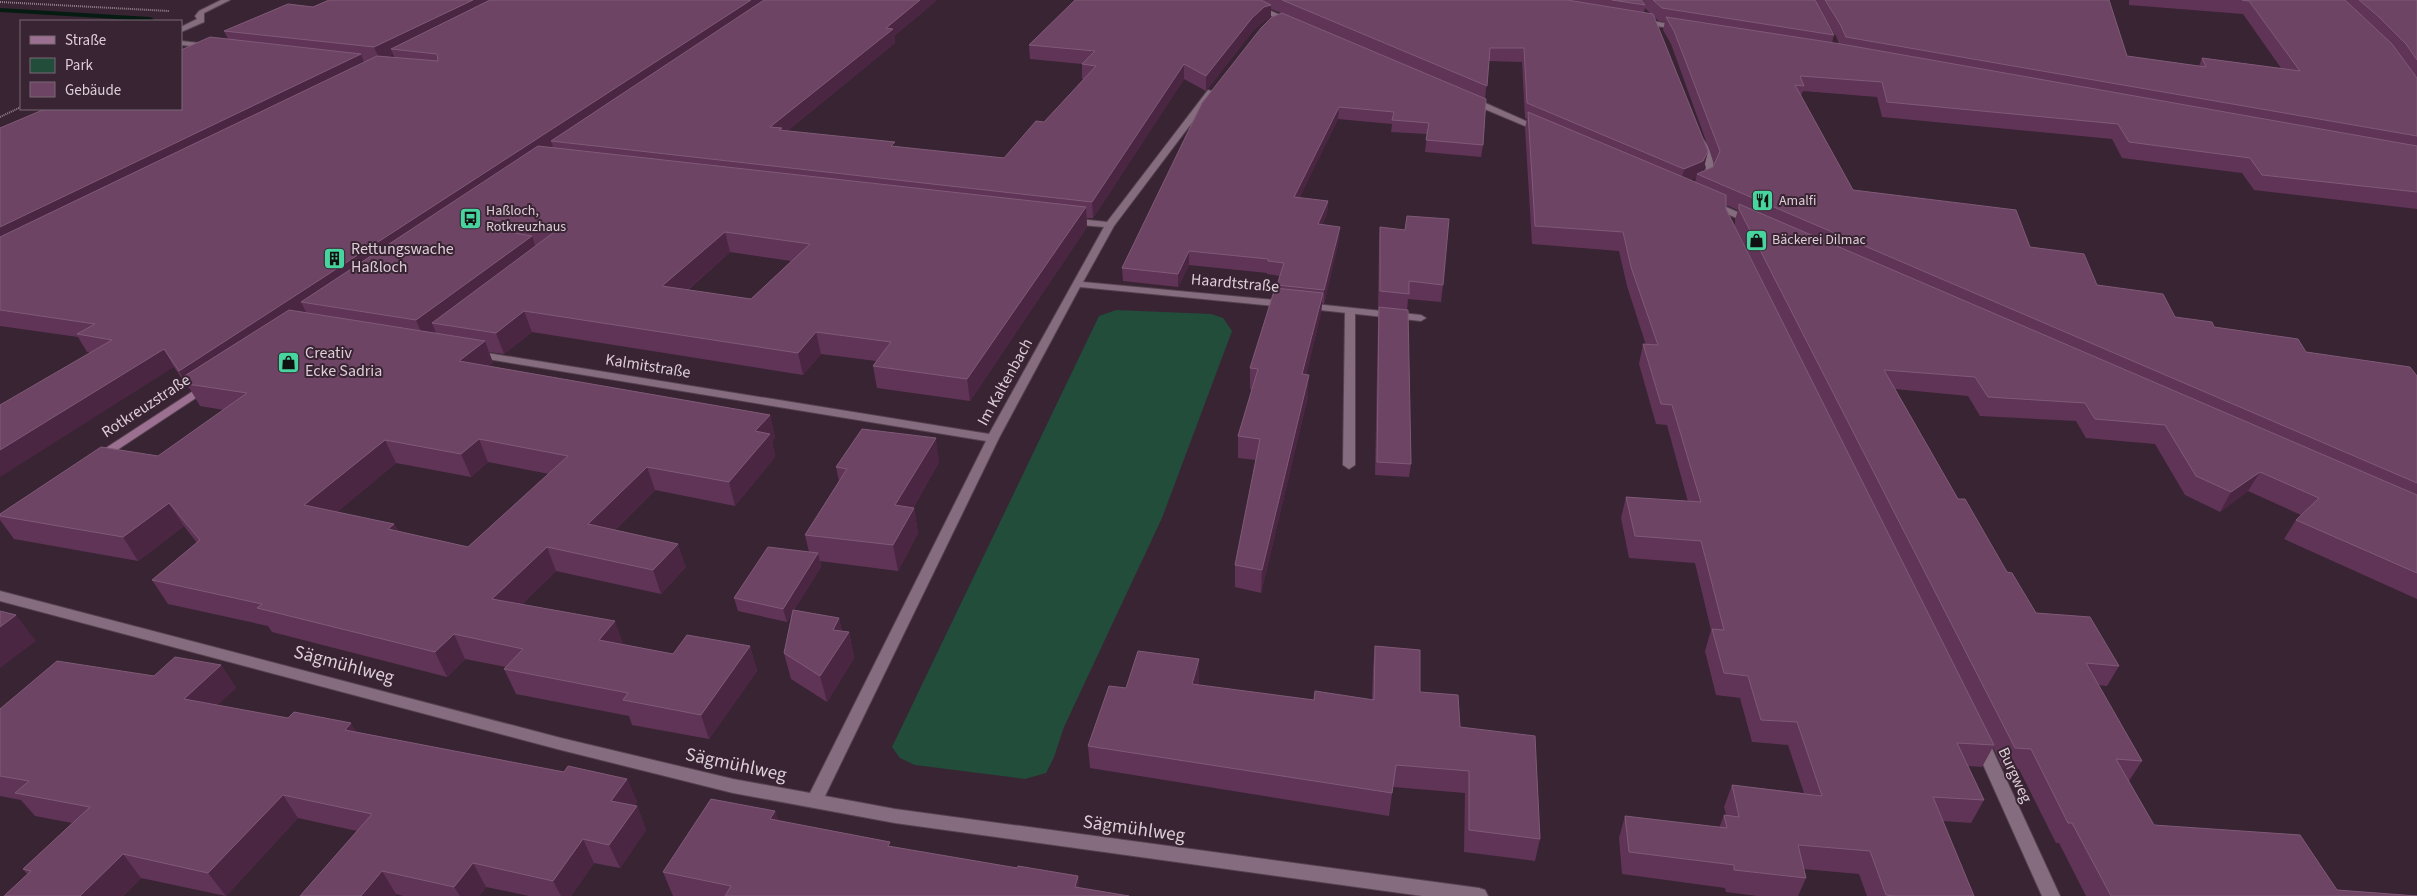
<svg xmlns="http://www.w3.org/2000/svg" width="2417" height="896" viewBox="0 0 2417 896" font-family="'Source Sans 3',sans-serif">
	<rect width="100%" height="100%" fill="#392433"/>
	<!-- green -->
	<path fill="#214d3a" d="M1116,310L1211,314L1223,318L1232,331L1162,518L1064,727L1054,757L1046,773L1025,779L915,765L900,758L892,747L1099,316Z"/>
	<g fill="none" stroke-linecap="round" stroke-linejoin="round">
		<!-- stream -->
		<path fill="#061c13" fill-rule="evenodd" d="M0,8L150,17L154,19L150,21L0,12Z"/>
		<defs>
			<path id="service" d="M221,0H230L204,13V22L181,32V27L197,19L195,16L199,11Z
				M1350,308L1355,311V465L1349,469L1343,465L1345,311Z"/>
			<path id="minor" d="M1237,0H1246L1296,22L1289,24Z
				M1641,19L1681,26L1685,28L1681,30L1638,23L1637,21Z
				M181,41L209,44L213,46L209,48L181,45Z
				M1208,90L1215,92L1114,226L1083,282L1286,301L1291,304L1286,307L1080,287L999,438L825,796L895,809L1479,888L1485,890L1488,896H1422L895,823L733,793L561,750L0,601V591L561,738L733,779L810,793L986,441L475,357L469,354L475,351L989,434L1104,227L1070,224L1065,221L1070,218L1107,222Z
				M1468,98H1474L1544,129L1537,131L1468,102Z
				M1701,138C1710,143 1714,164 1715,174L1703,184L1698,181L1705,173L1706,167L1697,141Z
				M1712,201L1754,219L1756,221L1754,223H1748L1709,206V202Z
				M1305,303L1421,315L1426,318L1421,321L1301,308L1300,306L1301,304Z
				M1981,736L1987,738L1989,742L2060,896H2042L1973,742L1975,738Z"/>
			<path id="secondary" d="M207,382L213,386L211,388L102,460L98,461L92,457Z"/>
		</defs>
		<!-- service casing -->
		<use href="#service" stroke="#554250" stroke-width="2"/>
		<!-- minor casing -->
		<use href="#minor" stroke="#554250" stroke-width="2"/>
		<!-- secondary casing -->
		<use href="#secondary" stroke="#554250" stroke-width="2"/>
		<!-- path -->
		<path stroke="#92818d" stroke-width="2" stroke-dasharray="1 1" stroke-linecap="butt" d="M0,2L169,11
			M0,117L21,107"/>
		<!-- service -->
		<use href="#service" fill="#856c7e" fill-rule="evenodd"/>
		<!-- minor -->
		<use href="#minor" fill="#856c7e" fill-rule="evenodd"/>
		<!-- secondary -->
		<use href="#secondary" fill="#9b7090" fill-rule="evenodd"/>
	</g>
	<!-- wall -->
	<path fill="#603457" fill-rule="evenodd" d="M329,0H937L894,36L895,43L787,131L896,147L1004,158L1044,122L1084,79H1082V64L1030,59L1029,45L1075,0H2109L2127,56L2199,66L2202,58L2281,68L2243,14L2129,5V0H2417V209L2254,190L2242,173L2122,158L2112,139L1882,117L1877,97L1803,91L1801,96L1853,190L2030,247L2097,285L2175,317L2306,352L2417,376V599L2284,539L2296,520L2301,515L2248,491L2220,512L2185,495L2155,444L2086,438L2076,421L1980,416L1968,396L1895,389L1958,499L2007,572L2036,613L2119,666L2107,686L2098,685L2142,761L2129,781L2154,825L2337,890L2417,896H2086L2059,843H2056L2019,769L2003,768L1993,747L1982,767L1968,766L1984,800L1971,823L1943,821L1974,896H1867L1859,874L1803,869L1806,878L1798,896H1757L1726,892L1725,888L1622,874L1619,838L1625,816L1719,828L1724,815H1726L1724,807L1732,785L1804,793L1788,745L1752,742L1740,698L1716,695L1705,651L1711,630L1695,563L1629,558L1621,518L1626,497L1688,502L1667,425L1656,424L1639,364L1643,344L1646,345L1627,286L1619,251L1532,244L1525,128L1527,119L1525,118L1522,62L1489,61L1485,99L1483,145L1481,157L1425,152L1427,134L1391,132L1392,124L1338,119L1299,198L1328,201L1327,213L1322,225L1339,240L1324,304L1322,303L1321,313L1306,375L1308,396L1261,593L1235,587V565L1256,460L1238,458V436L1252,390L1250,389V368L1277,288L1280,276L1267,274V273L1189,265L1178,287L1123,281L1122,268L1281,13L1271,9V18L1264,21L1252,32L1206,91L1184,79L1093,218H1087V227L970,401L877,388L873,366L876,361L821,354L803,375L532,332L504,354L489,352L493,363L489,366L770,415L775,438L772,442L775,457L735,506L655,490L615,530L686,567L661,594L556,571L522,604L623,644L673,654L750,646L757,671L709,739L632,725L629,716L516,694L504,669L506,667L465,659L447,677L272,632L268,626L168,604L152,580L197,543L184,526L138,561L14,539L0,520V514L158,456L224,410L200,406L190,389H189L174,367L87,352L78,337L0,326V128L228,39L224,31L313,7ZM1645,8L1651,14L1644,13ZM1654,17L1659,21L1665,22L1663,30L1671,44L1714,163L1713,167L1702,172L1704,167L1708,151ZM1828,23L1837,38L1839,44L1832,43L1834,35ZM393,54L394,57H388ZM1696,178L1695,182L1690,180ZM1726,205L1738,210L1735,220V226L1771,299L1726,209ZM730,252L791,261L751,299L688,290ZM488,462L549,474L468,547L398,531L394,524L337,512L396,463L471,477Z
		M1380,227L1443,285L1441,302L1408,299L1407,310L1411,464L1409,477L1375,475L1378,319L1379,309H1378L1379,244Z
		M939,462L913,508H914L918,533L898,571L820,561L821,567L794,610L839,618L842,631L849,632L854,658L827,702L791,679L784,653L792,613L787,622L738,611L734,598L809,552L805,535L839,481L836,467Z
		M1375,646L1420,692L1460,727L1540,839L1535,861L1464,852L1465,793L1393,787L1389,816L1090,768L1088,746L1126,688L1199,682L1198,685L1314,700H1372L1373,668Z
		M221,665L236,688L217,705L564,772L627,779L637,802L634,806H637L646,830L620,868L594,863L571,896H529L486,887L479,896H403L396,894L395,896H300L357,831L298,818L226,896L141,878L123,896H4L27,874L23,869L72,823L35,816L21,800L0,796V709L154,676Z
		M775,811L778,821L891,847L1017,868L1078,876L1079,888L1129,896H673L663,872Z"/>
	<!-- shaded-wall -->
	<path fill="#4b2643" d="M473,0H504L391,49L393,54L380,61L374,47Z
		M751,0H773L551,141L553,147L316,304L301,302L306,312L195,385L183,377L190,389H189L179,371Z
		M920,0H937L894,36L895,43L783,134L770,127Z
		M1271,5V18L1264,21L1252,32L1206,91V76L1252,18L1264,7Z
		M361,54L366,68L0,249V227Z
		M1184,64V79L1093,218L1092,202Z
		M1339,107L1338,119L1294,210V197Z
		M1708,151L1704,167L1700,177V176L1697,174L1696,178L1680,185L1684,169Z
		M1328,201L1327,213L1318,237V224Z
		M1086,207L1087,227L970,401L967,379Z
		M494,220L501,240L488,228V222Z
		M1340,227L1339,240L1324,304V290Z
		M725,232L730,252L668,307L662,286Z
		M532,236L539,256L432,323L436,333L425,342L416,320Z
		M1189,251V265L1178,287V274Z
		M1323,293L1321,313L1301,395L1302,374Z
		M524,311L532,332L504,354L496,333Z
		M816,332L821,354L803,375L798,353Z
		M485,341L493,363L468,383L459,361Z
		M164,349L174,367L0,477V450Z
		M1309,375L1308,396L1261,593L1262,570Z
		M770,415L775,438L772,442L775,457L735,506L729,482L755,431Z
		M936,438L939,462L900,530L895,505Z
		M479,439L488,462L471,477L461,454Z
		M385,440L396,463L317,529L304,505Z
		M647,467L655,490L597,548L588,524Z
		M2260,472L2248,491L2220,512L2231,492Z
		M169,503L184,526L138,561L123,537Z
		M914,508L918,533L898,571L893,545Z
		M394,524L406,548L388,529Z
		M678,544L686,567L661,594L653,570Z
		M547,547L556,571L502,623L492,599Z
		M818,553L821,567L787,622L783,609Z
		M16,615L36,641L0,668V627Z
		M839,618L844,639L849,632L854,658L827,702L820,676L833,630Z
		M615,621L624,646L599,640Z
		M454,634L465,659L447,677L435,652Z
		M750,646L757,671L709,739L701,715Z
		M1199,659V682L1193,706L1192,684Z
		M221,665L236,688L199,722L184,699Z
		M351,723L365,746L345,730Z
		M627,779L637,802L621,824L611,801Z
		M283,795L298,818L226,896L208,873Z
		M637,806L646,830L620,868L609,845Z
		M775,811L783,837L770,819Z
		M583,839L594,863L571,896H561L553,881Z
		M123,854L141,878L123,896H80Z
		M473,863L486,887L479,896H460L454,887Z
		M382,871L396,894L395,896H361Z
		M1078,876L1080,896L1075,887Z"/>
	<!-- building -->
	<path fill="#6e4465" stroke="#7f5a77" fill-rule="evenodd" d="M329,0H473L374,47L224,31L288,4L313,7Z
		M490,0H751L179,371L164,349L0,450V405L112,340L77,334L95,324L0,310V237L377,56L438,61L437,54L391,49Z
		M764,0H920L886,28L893,29L770,127L782,128L779,130L895,142L891,146L1004,158L1036,121L1044,122L1096,66L1082,64L1095,51L1029,45L1075,0H1261L1271,5L1264,7L1252,18L1206,76L1184,64L1092,202L551,141Z
		M1282,0H1567L1653,14L1708,151L1703,161L1684,169L1527,103L1524,48H1490L1487,86Z
		M1612,0H1641L1645,5Z
		M1653,0H1815L1834,35L1662,8Z
		M1825,0H2109L2127,56L2206,67L2202,58L2300,71L2249,1L2242,0H2345L2392,44L2417,78V136L1846,37L1840,24Z
		M2359,0H2417V60L2406,44L2378,16Z
		M1282,13L1486,99L1483,145L1426,140L1429,123L1392,120L1394,112L1339,107L1294,197L1328,201L1318,224L1340,227L1324,290L1277,285L1284,263L1268,261V259L1189,251L1178,274L1122,268L1202,103L1261,28L1272,17Z
		M1666,17L1841,44L2417,146V192L2262,175L2250,158L2129,142L2118,124L1887,102L1882,82L1800,76L1804,86L1795,85L1853,190L2016,210L2030,247L2084,254L2097,285L2163,294L2175,317L2212,322L2214,327L2298,339L2306,352L2410,367L2417,376V483L1697,174L1713,167L1720,151L1674,31Z
		M210,37L361,54L0,227V128L45,109H181V50Z
		M1528,112L1726,195V209L1994,745L1957,743L1984,800L1933,797L1974,896H1895L1886,895L1870,851L1798,845L1806,878L1734,870V865L1629,852L1625,816L1727,828L1724,815L1739,817L1732,785L1822,796L1797,722L1761,720L1748,676L1724,673L1712,629L1724,630L1701,541L1635,536L1626,497L1701,502L1672,405L1661,404L1643,344L1658,345L1631,267L1623,232L1535,226Z
		M538,146L1086,207L967,379L873,366L891,342L816,332L798,353L524,311L496,333L432,323L553,233L547,228L494,220L488,222V228L532,236L416,320L301,302ZM725,232L810,244L751,299L662,286Z
		M1739,204L2417,495V573L2296,520L2319,498L2260,472L2231,492L2196,476L2165,425L2095,419L2085,403L1988,397L1975,377L1884,370L1958,499H1965L2007,572L2012,573L2036,613L2090,617L2119,666L2086,663L2142,761L2116,759L2154,825L2300,835L2337,890L2417,896H2111L2072,823H2068L2031,749L2015,748L1739,209Z
		M1407,216L1449,219L1443,285L1409,281V294L1380,291V227L1405,230Z
		M1275,288L1323,293L1302,374L1309,375L1262,570L1235,565L1260,439L1238,436L1258,369L1250,368Z
		M1379,307L1408,310L1411,464L1377,462Z
		M289,310L485,341L459,361L770,415L755,431L770,434L729,482L647,467L588,524L678,544L653,570L547,547L492,599L615,621L599,640L673,654L687,635L750,646L701,715L623,700L628,693L504,669L523,649L454,634L435,652L257,608L262,604L152,580L200,540L169,503L123,537L0,516V514L101,447L158,456L247,393L187,384L183,377ZM479,439L568,456L468,547L388,529L394,524L304,505L385,440L461,454Z
		M862,429L936,438L895,505L914,508L893,545L805,535L847,469L836,467Z
		M768,547L818,553L783,609L734,598Z
		M793,610L839,618L833,630L849,632L820,676L784,653Z
		M0,611L16,615L0,627Z
		M1375,646L1420,650V692L1458,695L1460,727L1535,736L1540,839L1469,830V771L1396,765L1392,793L1088,746L1109,686L1126,688L1138,651L1199,659L1192,684L1314,700L1315,691L1374,700Z
		M175,657L221,665L184,699L288,718L294,712L351,723L345,730L564,772L568,766L627,779L611,801L637,806L609,845L583,839L553,881L473,863L454,887L382,871L361,896H300L372,814L283,795L208,873L123,854L80,896H4L31,871L23,869L90,807L15,793L29,781L0,776V709L57,661L154,676Z
		M711,799L775,811L770,819L890,842L888,846L1017,868L1018,866L1078,876L1075,887L1129,896H725L731,886L663,872Z"/>
	<!-- icons -->
	<defs>
		<symbol id="restaurant-square" viewBox="-11 -11 22 22"><rect x="-9" y="-9" width="18" height="18" rx="4" fill="#47d49e" stroke="#392433"/><path d="M-5-6h1v4h1v-4h1v4h1v-4h1v5L-1.5 .5V6h-2V.5L-5-1ZM5-6V6H3V1.5H1.5Q1.5-4 5-6Z" fill="#111"/></symbol>
		<symbol id="bus-square" viewBox="-11 -11 22 22"><rect x="-9" y="-9" width="18" height="18" rx="4" fill="#47d49e" stroke="#392433"/><path d="M-5-6H5V4H4V6H2V4H-2V6H-4V4H-5ZM-3.5-4V0h7V-4ZM-3.5 1.2v1.5H-2V1.2ZM2 1.2v1.5H3.5V1.2Z" fill="#111"/></symbol>
		<symbol id="shop-square" viewBox="-11 -11 22 22"><rect x="-9" y="-9" width="18" height="18" rx="4" fill="#47d49e" stroke="#392433"/><path d="M-5-2.5h2.3a2.7 3.5 0 0 1 5.4 0H5L5.5 6h-11ZM-1.5-2.5h3a1.5 2.3 0 0 0-3 0Z" fill="#111"/></symbol>
		<symbol id="building-square" viewBox="-11 -11 22 22"><rect x="-9" y="-9" width="18" height="18" rx="4" fill="#47d49e" stroke="#392433"/><path d="M-4-6H4V6H1V3H-1V6H-4ZM-2.5-4.3h1.7v1.8h-1.7ZM.8-4.3h1.7v1.8H.8ZM-2.5-1h1.7V.8h-1.7ZM.8-1h1.7V.8H.8Z" fill="#111"/></symbol>
	</defs>
	<g fill-rule="evenodd">
		<use href="#restaurant-square" x="1750" y="188" width="25" height="25"/>
		<use href="#bus-square" x="458" y="206" width="25" height="25"/>
		<use href="#shop-square" x="1744" y="228" width="25" height="25"/>
		<use href="#building-square" x="322" y="246" width="25" height="25"/>
		<use href="#shop-square" x="276" y="350" width="25" height="25"/>
	</g>
	<g text-anchor="middle" dominant-baseline="central" stroke-width="4" stroke-linejoin="round" paint-order="stroke">
		<!-- far-poi labels -->
		<g font-size="14" fill="#ddced8" stroke="#392433" text-anchor="start">
			<text x="1779" y="201">Amalfi</text>
			<text x="486" y="211">Haßloch,<tspan x="486" dy="16">Rotkreuzhaus</tspan></text>
			<text x="1772" y="240">Bäckerei Dilmac</text>
		</g>
		<!-- poi labels -->
		<g font-size="16" fill="#ddced8" stroke="#392433" text-anchor="start">
			<text x="351" y="249">Rettungswache<tspan x="351" dy="18">Haßloch</tspan></text>
			<text x="305" y="353">Creativ<tspan x="305" dy="18">Ecke Sadria</tspan></text>
		</g>
		<!-- street labels -->
		<g font-size="16" fill="#ddced8" stroke="#392433">
			<text transform="translate(1235 283) rotate(5)">Haardtstraße</text>
			<text transform="translate(648 366) rotate(9)">Kalmitstraße</text>
			<text transform="translate(1005 382) rotate(-61)">Im Kaltenbach</text>
			<text transform="translate(146 406) rotate(-33)">Rotkreuzstraße</text>
			<text transform="translate(2015 775) rotate(65)">Burgweg</text>
		</g>
		<!-- near-street labels -->
		<g font-size="19" fill="#ddced8" stroke="#392433">
			<text transform="translate(344 665) rotate(15)">Sägmühlweg</text>
			<text transform="translate(736 765) rotate(12)">Sägmühlweg</text>
			<text transform="translate(1134 829) rotate(8)">Sägmühlweg</text>
		</g>
	</g>
	<!-- legend -->
	<rect x="20" y="20" width="162" height="90" fill="#392433" stroke="#7b6875"/>
	<rect x="30" y="36" width="25" height="8" fill="#9b7090" stroke="#7b6875"/>
	<text x="65" y="45" font-size="15" fill="#ddced8">Straße</text>
	<rect x="30" y="58" width="25" height="15" fill="#214d3a" stroke="#7b6875"/>
	<text x="65" y="70" font-size="15" fill="#ddced8">Park</text>
	<rect x="30" y="82" width="25" height="15" fill="#6e4465" stroke="#7b6875"/>
	<text x="65" y="95" font-size="15" fill="#ddced8">Gebäude</text>
</svg>
